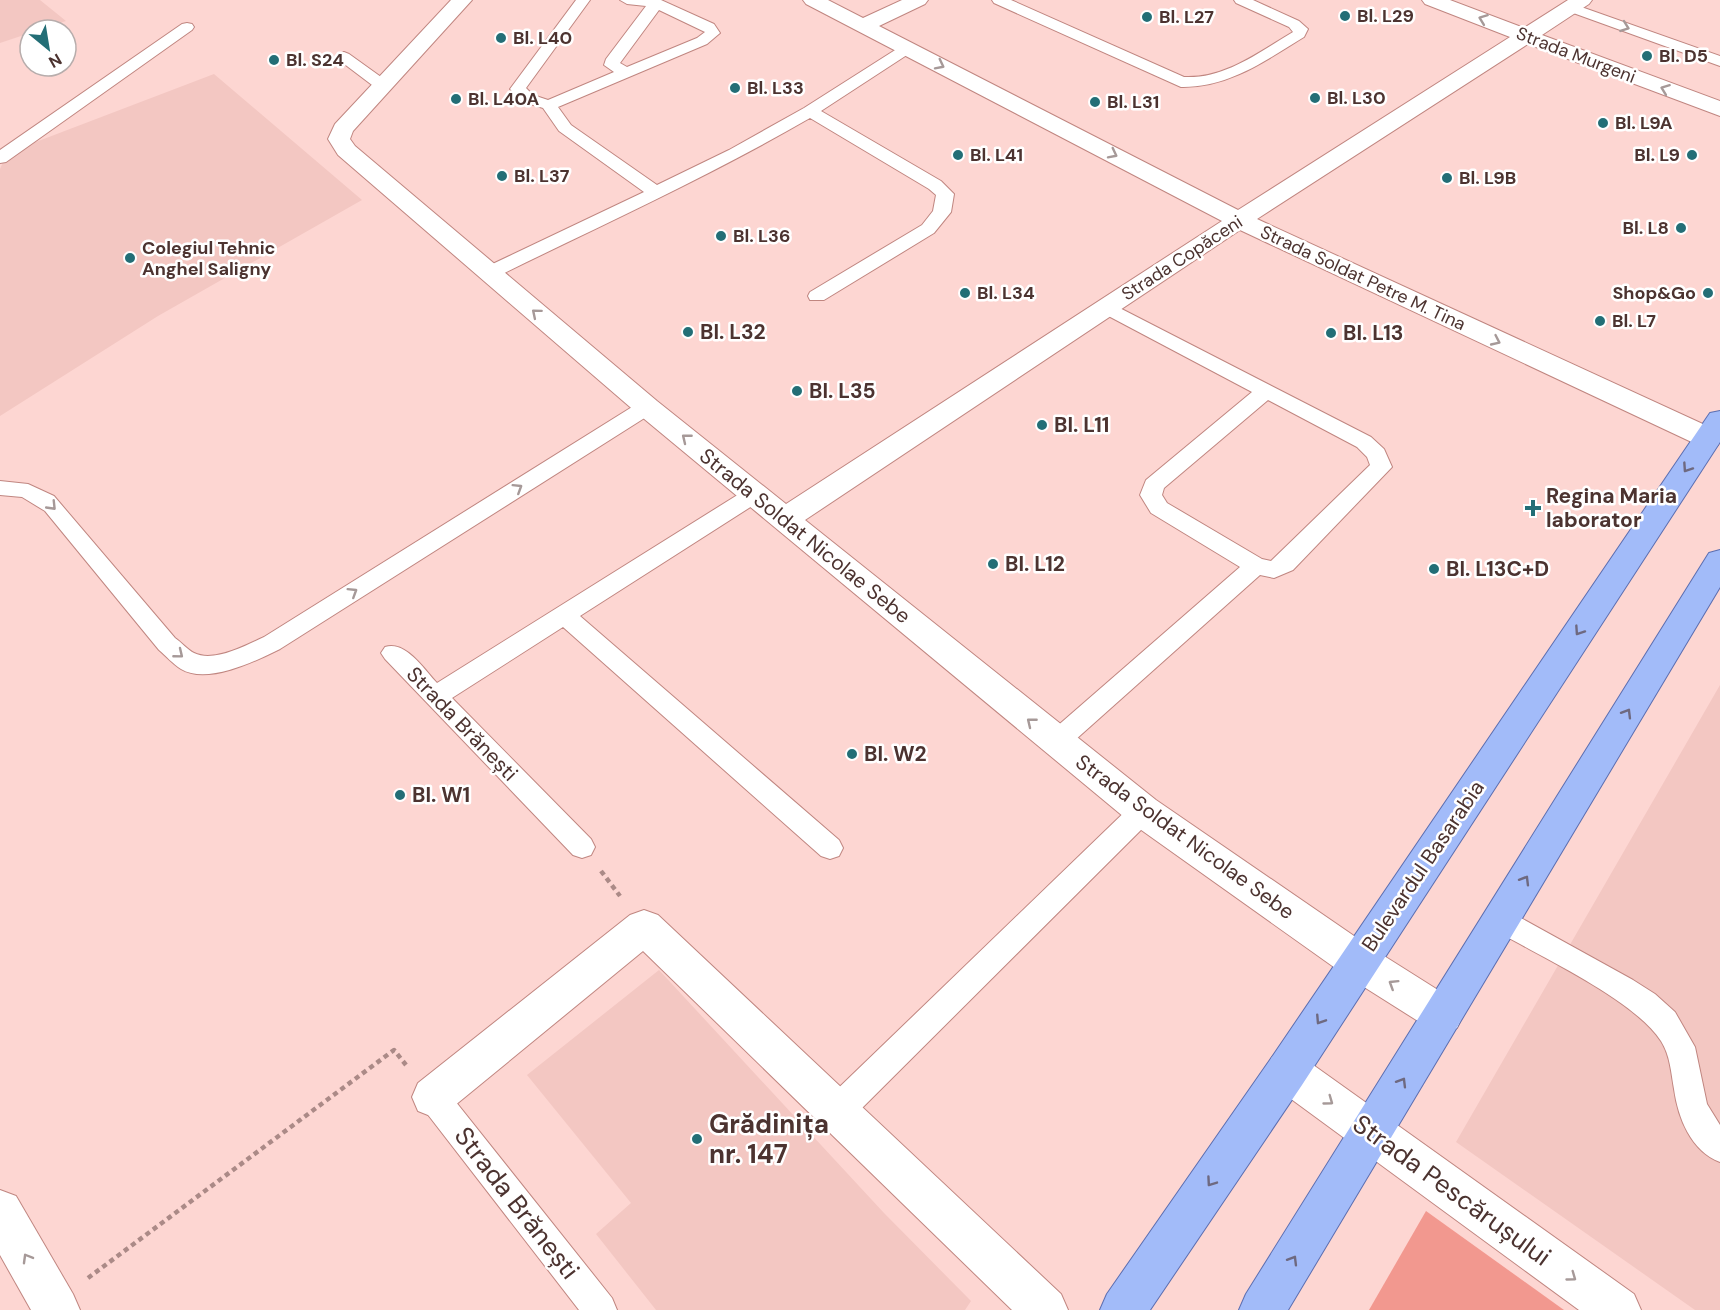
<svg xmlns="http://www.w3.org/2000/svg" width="1720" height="1310" viewBox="0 0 1720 1310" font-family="'DM Sans',sans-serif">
	<rect width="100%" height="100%" fill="#fdd6d2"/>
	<!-- built -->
	<path fill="#f3c7c2" d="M0,0H40L66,21L38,30H30V33L0,43Z
		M214,74L362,200L158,316L0,416V169L7,153Z
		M1720,685V1310H1695L1456,1142Z
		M659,970L884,1213L971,1301L965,1310H656L596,1234L631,1203L527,1075Z"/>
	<!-- green -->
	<path fill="#f2988f" d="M1426,1211L1564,1310H1369Z"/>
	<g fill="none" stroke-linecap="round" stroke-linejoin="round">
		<defs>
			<path id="service" d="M576,0H590L526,88L533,95L548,100L614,72L604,65L606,59L646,6L627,4L620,0H661L714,24L720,33L707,44L558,107L571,125L657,185L729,150L804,108L903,45H913L916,48L913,51L821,111L941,181L954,194L951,212L934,233L824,300H810L808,296L810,292L922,225L933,211L936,195L929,189L810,118C708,177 602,225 496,277H482L480,273L482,269L644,192L559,131L543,108L521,101L510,89ZM659,10L705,32L697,38L627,67L620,63Z
				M992,0H1011L1184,77C1225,79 1259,52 1293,32L1289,27L1236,3L1234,0H1253L1299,21L1308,29L1304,37C1265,61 1228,88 1181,87L994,3Z
				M1570,3L1720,56V66L1565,10L1563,7Z
				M187,23L192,24L194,27L192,30L6,162L0,163V150L182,24Z
				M344,52L349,54L388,82L390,85L388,88H376L339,60L336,57L339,54Z
				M1106,301L1371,437L1384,449L1392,467L1293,570L1274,578L1260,575L1065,749L1056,752L1047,749L1043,742L1047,735L1240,567L1151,513L1140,495L1146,480L1252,392L1099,311L1097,307L1099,303ZM1268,400L1357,447L1367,457L1370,465L1271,561L1262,559L1167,503L1162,495L1164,488Z
				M647,400L654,402L657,407L654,412L280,649C256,661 207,685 181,669C173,664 166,656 159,650L45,511L22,497L0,495V481L28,484L54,496L175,638C181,642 188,650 194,653C214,663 246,645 264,637L640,402Z
				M755,487L763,489L766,494L763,499L580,616L839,840L843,848L839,856L830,859L821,856L563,627L452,698L591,839L595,847L591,855L582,858L573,855L385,659L381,653L385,647C405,640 424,669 437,683L747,489Z
				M1143,800L1152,803L1156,811L1152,819L847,1123L836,1127L825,1123L821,1112L825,1101L1134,803Z
				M1501,907L1633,980L1655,994L1675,1012L1695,1047L1707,1104L1720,1125V1162C1691,1151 1678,1118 1674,1089C1671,1072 1670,1055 1661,1041C1634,999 1537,955 1491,928L1487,919L1491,910Z
				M433,1082L444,1087L612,1298L617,1310H579L422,1107L418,1097L422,1087Z"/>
			<path id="minor" d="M451,0H472L353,131L350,139L355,146L657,401L786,504L1222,221L806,4L803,0H828L863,18L902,0H928L925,4L879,26L1238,210L1510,37L1425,4L1422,0H1450L1524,28L1568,0H1592L1589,4L1542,35L1720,101V116L1528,44L1257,219L1718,431L1720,434L1718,445L1708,448L1698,445L1240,230L805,520L1156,800L1373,949L1457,1002L1463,1015L1457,1028L1443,1034L1429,1028L1345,975L1130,822L637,413L338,155L328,139L335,124Z
				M644,910L658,915L1061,1294L1068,1310H1012L643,951L448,1111L433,1117L418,1111L412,1097L418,1083L630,915Z
				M1287,1051L1302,1057L1634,1294L1641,1310H1579L1272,1085L1266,1071L1272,1057Z"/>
			<path id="secondary" d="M0,1190L16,1196L73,1294L80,1310H31L0,1255Z"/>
			<path id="primary" d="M1720,411V442L1302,1085L1150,1310H1100L1107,1294L1272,1057L1710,413Z
				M1720,550V587L1288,1310H1239L1246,1294L1709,553Z"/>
		</defs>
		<!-- service casing -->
		<use href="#service" stroke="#c08680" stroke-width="2"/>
		<!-- minor casing -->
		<use href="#minor" stroke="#c08680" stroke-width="2"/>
		<!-- secondary casing -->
		<use href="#secondary" stroke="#c08680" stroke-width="2"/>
		<!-- primary casing -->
		<use href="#primary" stroke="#5c6eb0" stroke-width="2"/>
		<!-- path -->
		<path stroke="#ab8a87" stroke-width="4.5" stroke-dasharray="5 4" stroke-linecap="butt" d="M601,871L620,896
			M88,1278L394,1050L406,1065"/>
		<!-- service -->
		<use href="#service" fill="#fff" fill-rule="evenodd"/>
		<!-- minor -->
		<use href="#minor" fill="#fff" fill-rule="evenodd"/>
		<!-- secondary -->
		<use href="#secondary" fill="#fff" fill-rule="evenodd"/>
		<!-- primary -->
		<use href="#primary" fill="#a2bbf9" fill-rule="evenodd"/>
	</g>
	<!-- one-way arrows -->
	<defs><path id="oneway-chevron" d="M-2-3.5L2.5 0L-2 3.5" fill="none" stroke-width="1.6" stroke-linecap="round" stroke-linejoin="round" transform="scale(1.5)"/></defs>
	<g stroke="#a69998">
		<use href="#oneway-chevron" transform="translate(1483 19) rotate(-159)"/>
		<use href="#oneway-chevron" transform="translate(1625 27) rotate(20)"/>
		<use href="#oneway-chevron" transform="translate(940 65) rotate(27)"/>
		<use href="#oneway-chevron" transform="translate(1665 89) rotate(-159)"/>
		<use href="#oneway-chevron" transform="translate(1113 154) rotate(27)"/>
		<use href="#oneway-chevron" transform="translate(536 313) rotate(-140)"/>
		<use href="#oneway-chevron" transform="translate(1496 341) rotate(25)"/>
		<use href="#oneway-chevron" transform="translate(686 438) rotate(-141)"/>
		<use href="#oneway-chevron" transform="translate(518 488) rotate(-32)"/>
		<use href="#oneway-chevron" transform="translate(52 506) rotate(46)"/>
		<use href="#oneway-chevron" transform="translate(353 592) rotate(-32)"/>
		<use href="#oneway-chevron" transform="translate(179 654) rotate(39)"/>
		<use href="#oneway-chevron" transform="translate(1031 722) rotate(-141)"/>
		<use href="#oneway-chevron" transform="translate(1393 984) rotate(-148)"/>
		<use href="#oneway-chevron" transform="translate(1329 1101) rotate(36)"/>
		<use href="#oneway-chevron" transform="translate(27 1258) rotate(-120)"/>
		<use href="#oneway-chevron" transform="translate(1572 1277) rotate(36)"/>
	</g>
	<g stroke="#6e6980">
		<use href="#oneway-chevron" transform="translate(1687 468) rotate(124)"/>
		<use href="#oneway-chevron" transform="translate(1579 631) rotate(124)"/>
		<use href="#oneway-chevron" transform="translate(1627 713) rotate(-59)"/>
		<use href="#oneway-chevron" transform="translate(1525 880) rotate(-59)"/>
		<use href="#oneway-chevron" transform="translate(1320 1020) rotate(123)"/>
		<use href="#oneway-chevron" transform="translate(1402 1082) rotate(-59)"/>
		<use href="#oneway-chevron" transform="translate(1211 1182) rotate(125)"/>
		<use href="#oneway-chevron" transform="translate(1293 1260) rotate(-59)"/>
	</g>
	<!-- markers -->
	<g fill="#236e76" stroke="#fff" stroke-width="2">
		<circle cx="1345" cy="16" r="6"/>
		<circle cx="1147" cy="17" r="6"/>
		<circle cx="501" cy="38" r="6"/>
		<circle cx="1647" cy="56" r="6"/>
		<circle cx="274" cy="60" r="6"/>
		<circle cx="735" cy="88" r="6"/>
		<circle cx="1315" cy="98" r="6"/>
		<circle cx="456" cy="99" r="6"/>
		<circle cx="1095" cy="102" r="6"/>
		<circle cx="1603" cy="123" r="6"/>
		<circle cx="958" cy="155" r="6"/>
		<circle cx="1692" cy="155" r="6"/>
		<circle cx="502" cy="176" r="6"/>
		<circle cx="1447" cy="178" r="6"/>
		<circle cx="1681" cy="228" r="6"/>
		<circle cx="721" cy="236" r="6"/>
		<circle cx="130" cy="258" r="6"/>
		<circle cx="965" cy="293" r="6"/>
		<circle cx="1708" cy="293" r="6"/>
		<circle cx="1600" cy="321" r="6"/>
		<circle cx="688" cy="332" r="6"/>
		<circle cx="1331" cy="333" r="6"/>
		<circle cx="797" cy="391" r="6"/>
		<circle cx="1042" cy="425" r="6"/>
		<path d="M1530 499h6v6h6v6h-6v6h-6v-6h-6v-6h6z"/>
		<circle cx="993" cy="564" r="6"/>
		<circle cx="1434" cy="569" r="6"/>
		<circle cx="852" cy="754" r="6"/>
		<circle cx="400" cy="795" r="6"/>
		<circle cx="697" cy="1139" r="6"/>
	</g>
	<g text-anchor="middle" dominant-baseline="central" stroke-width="5" stroke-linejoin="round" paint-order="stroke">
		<!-- far-poi labels -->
		<g font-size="18" font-weight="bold" fill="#4c3330" stroke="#fff" text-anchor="start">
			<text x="1357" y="16">Bl. L29</text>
			<text x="1159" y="17">Bl. L27</text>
			<text x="513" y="38">Bl. L40</text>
			<text x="1659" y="56">Bl. D5</text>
			<text x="286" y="60">Bl. S24</text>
			<text x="747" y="88">Bl. L33</text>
			<text x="1327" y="98">Bl. L30</text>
			<text x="468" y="99">Bl. L40A</text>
			<text x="1107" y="102">Bl. L31</text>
			<text x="1615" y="123">Bl. L9A</text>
			<text x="970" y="155">Bl. L41</text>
			<text x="1680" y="155" text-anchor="end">Bl. L9</text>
			<text x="514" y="176">Bl. L37</text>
			<text x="1459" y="178">Bl. L9B</text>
			<text x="1669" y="228" text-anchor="end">Bl. L8</text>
			<text x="733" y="236">Bl. L36</text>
			<text x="142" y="248">Colegiul Tehnic<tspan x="142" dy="21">Anghel Saligny</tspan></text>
			<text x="977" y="293">Bl. L34</text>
			<text x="1696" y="293" text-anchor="end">Shop&amp;Go</text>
			<text x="1612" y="321">Bl. L7</text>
		</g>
		<!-- far-street labels -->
		<g font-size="18" fill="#4c3330" stroke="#fff">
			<text transform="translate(1576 55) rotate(21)">Strada Murgeni</text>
			<text transform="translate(1182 258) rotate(-33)">Strada Copăceni</text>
			<text transform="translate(1363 278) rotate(25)">Strada Soldat Petre M. Tina</text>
		</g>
		<!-- poi labels -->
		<g font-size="21" font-weight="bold" fill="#4c3330" stroke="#fff" text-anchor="start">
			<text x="700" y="332">Bl. L32</text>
			<text x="1343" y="333">Bl. L13</text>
			<text x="809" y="391">Bl. L35</text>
			<text x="1054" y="425">Bl. L11</text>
			<text x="1546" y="496">Regina Maria<tspan x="1546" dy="24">laborator</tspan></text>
			<text x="1005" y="564">Bl. L12</text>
			<text x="1446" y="569">Bl. L13C+D</text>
			<text x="864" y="754">Bl. W2</text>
			<text x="412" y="795">Bl. W1</text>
		</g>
		<!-- street labels -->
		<g font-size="21" fill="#4c3330" stroke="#fff">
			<text transform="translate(805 536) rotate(39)">Strada Soldat Nicolae Sebe</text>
			<text transform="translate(462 724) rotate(46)">Strada Brănești</text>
			<text transform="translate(1185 837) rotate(36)">Strada Soldat Nicolae Sebe</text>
			<text transform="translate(1423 866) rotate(-56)">Bulevardul Basarabia</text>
		</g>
		<!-- near-poi labels -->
		<g font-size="26" font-weight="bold" fill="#4c3330" stroke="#fff" text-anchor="start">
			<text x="709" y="1124">Grădinița<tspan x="709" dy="30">nr. 147</tspan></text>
		</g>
		<!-- near-street labels -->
		<g font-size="26" fill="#4c3330" stroke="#fff">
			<text transform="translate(1452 1190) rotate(36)">Strada Pescărușului</text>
			<text transform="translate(517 1203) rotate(52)">Strada Brănești</text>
		</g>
	</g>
	<!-- north arrow -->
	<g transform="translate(48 48) rotate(150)"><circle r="28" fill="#ffffff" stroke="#b7adac" stroke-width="1.5"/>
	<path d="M0-4.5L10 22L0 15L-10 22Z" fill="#236e76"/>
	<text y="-9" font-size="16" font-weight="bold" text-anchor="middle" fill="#4c3330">N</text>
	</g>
</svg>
